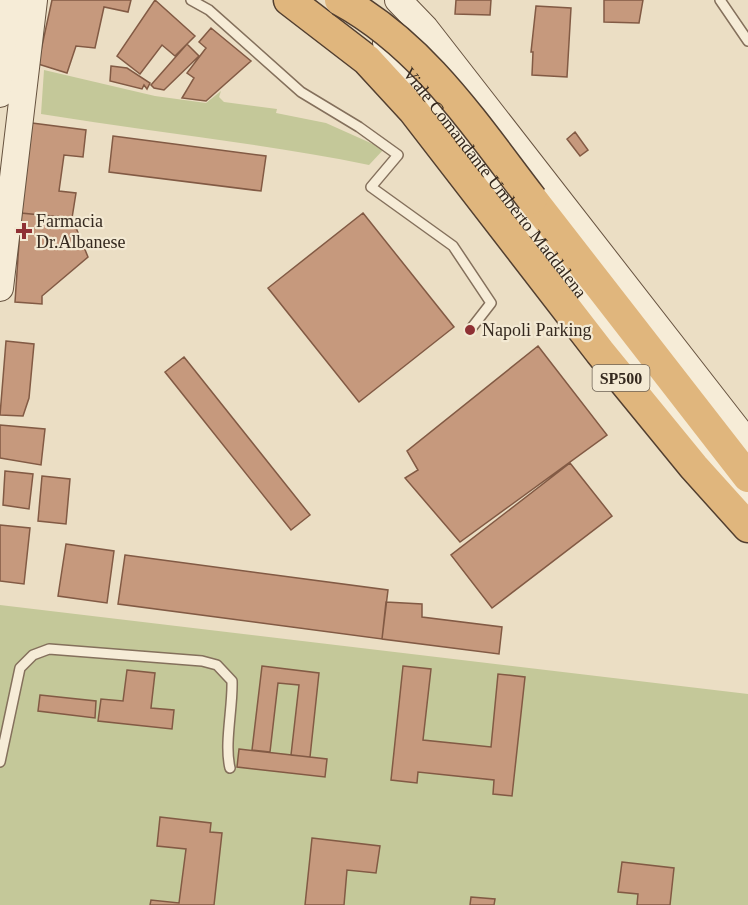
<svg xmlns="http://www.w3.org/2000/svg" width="748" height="905" viewBox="0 0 748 905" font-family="'Times New Roman',serif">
	<rect width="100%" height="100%" fill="#ebdec4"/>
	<!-- green -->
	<path fill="#c4c899" d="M44,70L155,96L206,103L221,91L219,97L224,102L277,109L276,113L326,123L384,149L369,165C261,143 150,132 41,114Z
		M0,605L748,694V905H0Z"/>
	<!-- building -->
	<path fill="#c6997d" stroke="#825a44" stroke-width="1.5" d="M52,0H131L128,12L104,7L95,48L76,46L67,73L38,64Z
		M155,0L195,36L175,56L162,45L140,74L117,56Z
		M456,0H491L490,15L455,14Z
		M604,0H643L639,23L604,22Z
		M536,6L571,8L567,77L532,75L533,52H531Z
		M211,28L251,61L206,101L182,98L194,78L187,73L206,48L199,42Z
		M187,44L199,56L164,90L154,88L151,85Z
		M111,66L127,68L150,83L147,89L144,85L142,89L110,81Z
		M32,123L86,130L83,157L64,155L59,191L76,193L72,218L21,213Z
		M575,132L588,150L580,156L567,139Z
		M113,136L266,156L261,191L109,172Z
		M21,213L72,218L88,257L42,296V304L15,302Z
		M363,213L454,327L359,402L268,288Z
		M6,341L34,344L29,398L23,416L0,415Z
		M538,346L607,435L460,542L405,478L418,470L407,451Z
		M184,357L310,515L291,530L165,372Z
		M0,425L45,429L41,465L0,458Z
		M570,463L612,516L492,608L451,555Z
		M5,471L33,474L29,509L3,505Z
		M42,476L70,479L66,524L38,521Z
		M0,525L30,528L24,584L0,581Z
		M66,544L114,551L107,603L58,596Z
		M125,555L388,590L382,639L118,604Z
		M386,602L422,604V617L502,627L499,654L382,639Z
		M262,666L319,673L310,757L291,755L299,685L278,683L270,752L252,750Z
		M403,666L431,669L423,740L491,747L498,674L525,677L512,796L493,794L494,780L418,772L417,783L391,780Z
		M127,670L155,673L151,708L174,710L172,729L98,721L101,699L123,701Z
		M40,695L96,701L95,718L38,711Z
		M239,749L327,759L325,777L237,767Z
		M160,817L211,823L210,832L222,833L214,905H150L151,900L179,903L186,849L157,846Z
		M312,838L380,846L376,873L347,870L344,905H305Z
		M622,862L674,868L670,905H637L638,894L618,892Z
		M471,897L495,899L494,905H470Z"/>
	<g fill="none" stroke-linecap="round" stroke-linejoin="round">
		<defs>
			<path id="service" d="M191,0L209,10L301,92L359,127L398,155L371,187L453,246L491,303L470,330
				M720,0L748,41
				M0,762L20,668L33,655L49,649L202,661L217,665L232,681C233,707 224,744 230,768"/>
			<g id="secondary">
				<path d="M398,0L425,28L748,443"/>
				<path id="s1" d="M386,43L748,507"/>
				<path d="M0,94L12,0"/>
				<path d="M0,288L34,0"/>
			</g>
			<path id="trunk" d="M289,0L367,60L413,110L600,352L694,467L748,527
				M532,199L748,477"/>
		</defs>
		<!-- service casing -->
		<use href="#service" stroke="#84705c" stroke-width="12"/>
		<!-- secondary casing -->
		<use href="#secondary" stroke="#66523f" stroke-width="28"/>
		<!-- trunk casing -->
		<use href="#trunk" stroke="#523f30" stroke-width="33"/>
		<!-- service -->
		<use href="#service" stroke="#f6ecd7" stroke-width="9"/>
		<!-- secondary -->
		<use href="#secondary" stroke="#f6ecd7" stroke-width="26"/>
		<!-- trunk -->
		<use href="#trunk" stroke="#e0b67d" stroke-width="30"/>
		<defs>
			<path id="trunk-bridge" d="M340,0C423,45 475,125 532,199"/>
		</defs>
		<!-- trunk-bridge casing -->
		<use href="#trunk-bridge" stroke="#523f30" stroke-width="33" stroke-linecap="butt"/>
		<!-- trunk-bridge -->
		<use href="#trunk-bridge" stroke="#e0b67d" stroke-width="30"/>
	</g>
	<!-- markers -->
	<g fill="#8f3034" stroke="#f3e9d3" stroke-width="2">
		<path d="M21 222h6v6h6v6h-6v6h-6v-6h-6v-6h6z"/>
		<circle cx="470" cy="330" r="6"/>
	</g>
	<g text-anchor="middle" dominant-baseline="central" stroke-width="4.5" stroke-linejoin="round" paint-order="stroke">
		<!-- shield labels -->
		<rect fill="#f3e9d3" stroke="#6e6355" stroke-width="1.5" x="592.5" y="365" width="57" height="26" rx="4.5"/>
		<g font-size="16" font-weight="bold" fill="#35291f">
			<text x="621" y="378">SP500</text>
		</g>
		<!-- street labels -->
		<g font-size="18" fill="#35291f" stroke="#f3e9d3">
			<text stroke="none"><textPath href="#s1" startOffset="177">Viale Comandante Umberto Maddalena</textPath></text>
		</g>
		<!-- poi labels -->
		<g font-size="18" fill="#35291f" stroke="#f3e9d3" text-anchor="start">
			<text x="36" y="221">Farmacia<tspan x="36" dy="21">Dr.Albanese</tspan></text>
			<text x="482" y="330">Napoli Parking</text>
		</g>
	</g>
</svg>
